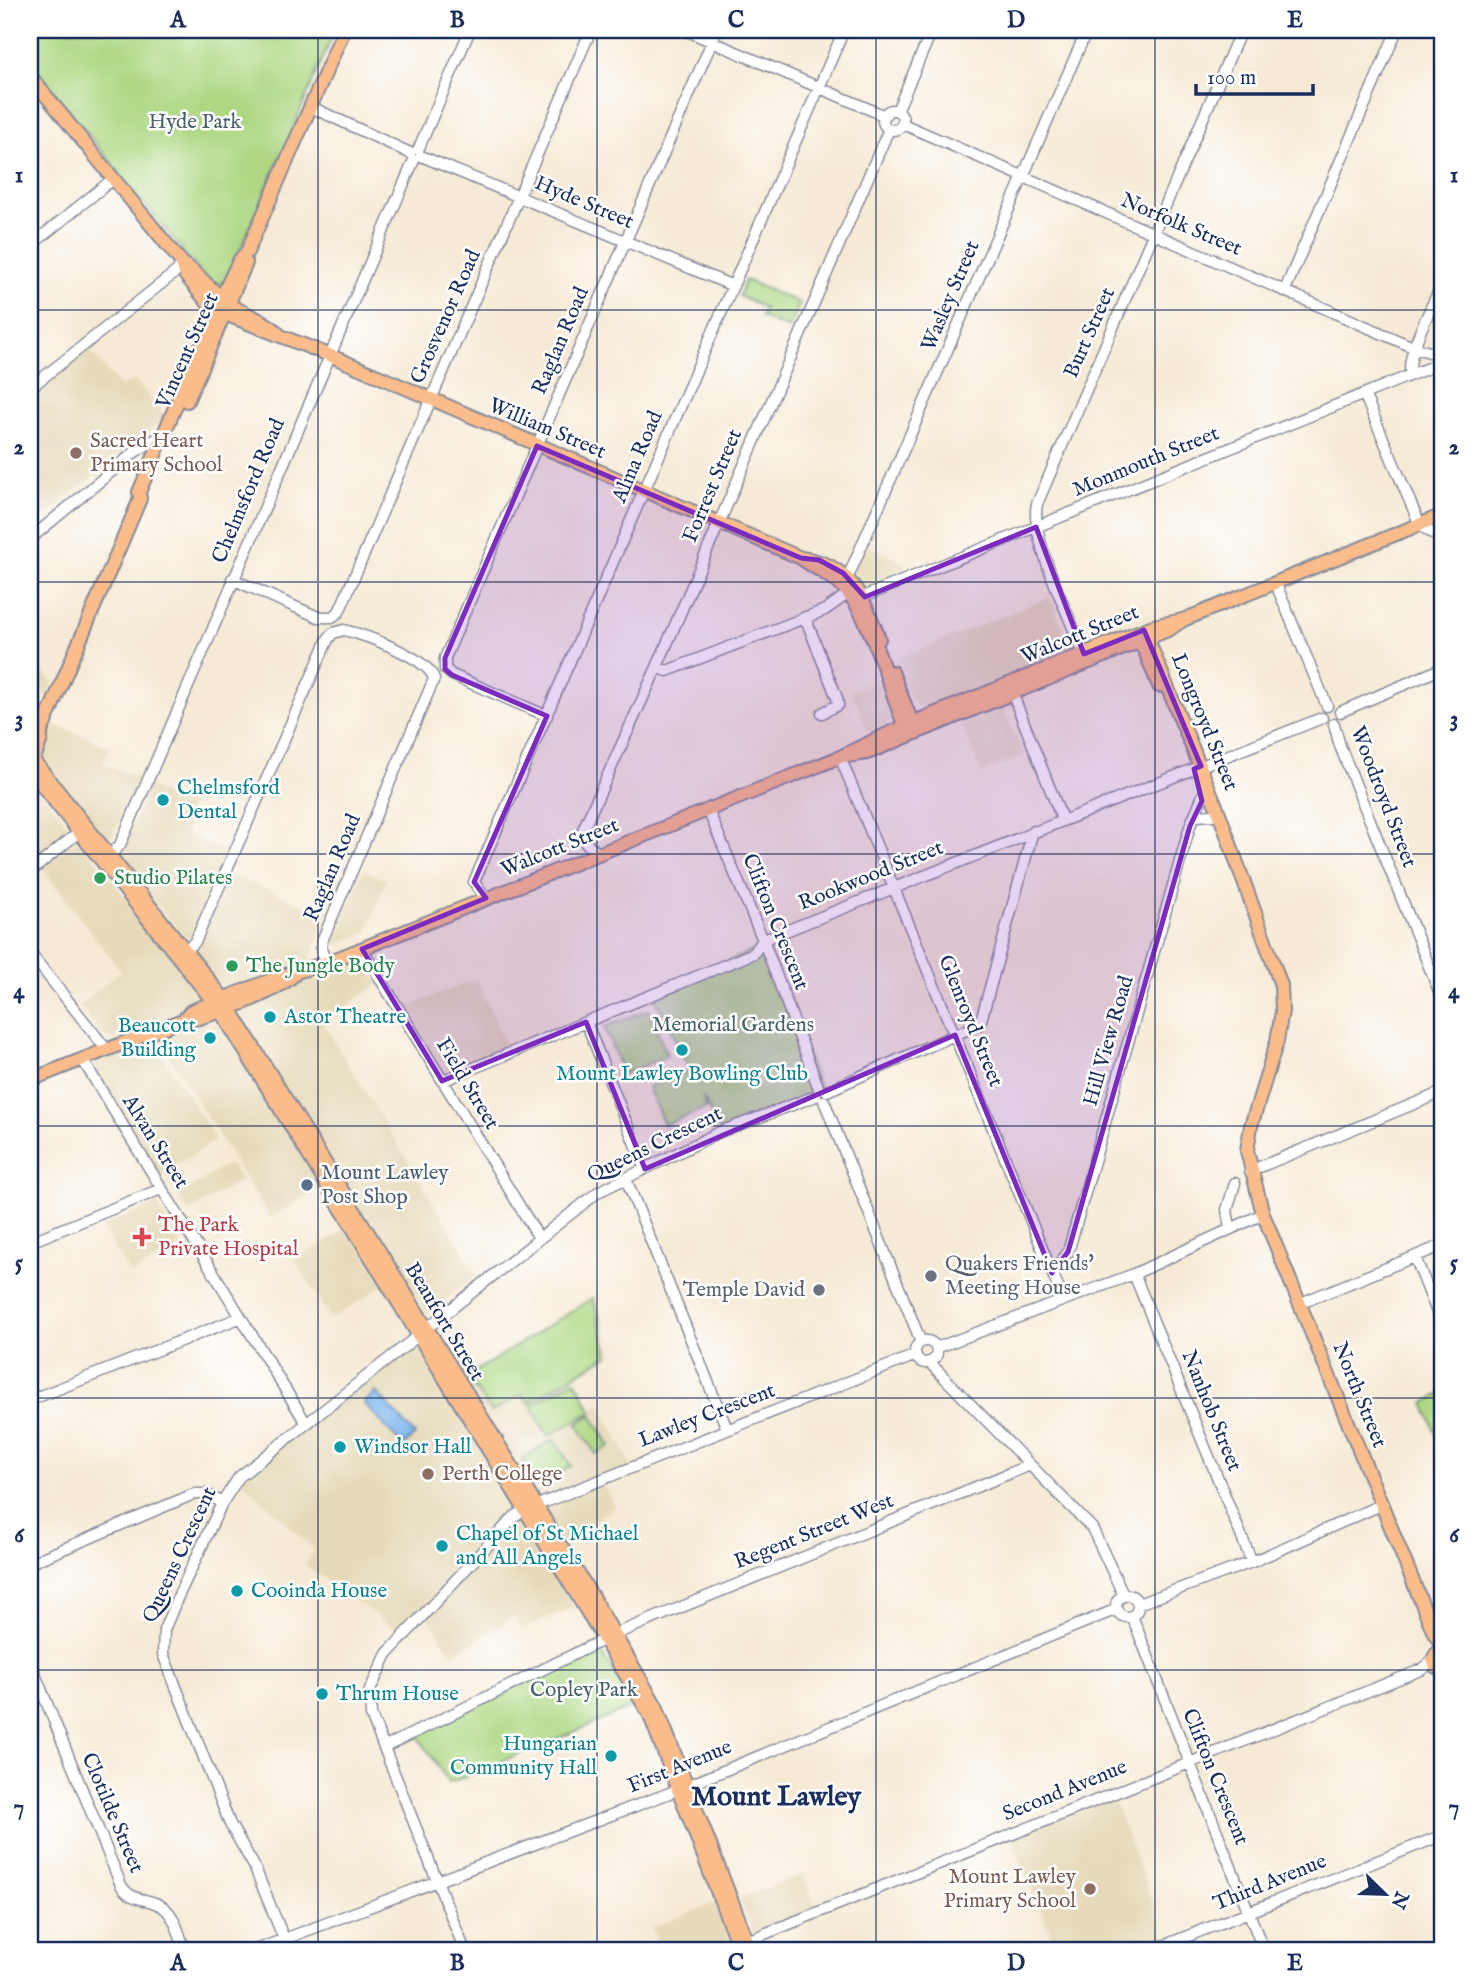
<svg xmlns="http://www.w3.org/2000/svg" width="1473" height="1981" viewBox="0 0 1473 1981" font-family="'IM FELL English',serif">
	<rect width="100%" height="100%" fill="#fff"/>
	<filter id="ink" filterUnits="userSpaceOnUse"><feTurbulence type="fractalNoise" baseFrequency=".0143" numOctaves="2"/><feDisplacementMap in="SourceGraphic" scale="14" xChannelSelector="R" yChannelSelector="G"/><feConvolveMatrix kernelMatrix="1 2 1 2 8 2 1 2 1" color-interpolation-filters="sRGB"/></filter>
	<filter id="wash" filterUnits="userSpaceOnUse"><feTurbulence type="fractalNoise" baseFrequency=".00686" numOctaves="4" result="noise"/><feDisplacementMap in="SourceGraphic" scale="28" xChannelSelector="R" yChannelSelector="G"/><feGaussianBlur stdDeviation="1.57" result="paint"/><feColorMatrix in="noise" values="0 0 0 0 0 0 0 0 0 0 0 0 0 0 0 0 0 1.4 0 .05"/><feComposite in="paint" operator="in"/></filter>
	<g filter="url(#wash)">
		<rect width="100%" height="100%" fill="#f6ead6"/>
		<!-- built -->
		<path fill="#e6daba" d="M84,343L120,387L134,379L164,415L161,422L30,527V388Z
			M865,544L902,562L909,578L870,594L853,570Z
			M1050,597L1071,651L926,709L913,703L895,660Z
			M30,656L53,682L46,697L30,680Z
			M877,680L892,715L888,723L868,732L851,691Z
			M30,686L44,704L30,734Z
			M1003,708L1024,755L982,773L962,726Z
			M52,723L110,747L103,764L140,779L111,840L106,842L38,761V755Z
			M30,776L70,829L66,839L61,835L34,857L30,852Z
			M149,787L192,805L186,818L190,821L185,834L229,853L193,935L187,940L117,858Z
			M80,841L205,996L202,1003L110,1039L103,1036L79,1005L121,971L43,869L70,844Z
			M363,870L386,880L367,932L333,946Z
			M230,874L327,915L309,961L230,993L224,992L194,953Z
			M351,961H360L368,967L379,984L323,1023L477,1274L426,1314L380,1246L239,1016L241,1005Z
			M477,979L509,1054L442,1081L399,1010Z
			M216,1017L221,1020L323,1186L270,1218L161,1043L164,1036Z
			M153,1041L216,1140L158,1176L94,1070L97,1062Z
			M230,1163L241,1180L189,1212L179,1195Z
			M157,1204L181,1245L131,1275L101,1227Z
			M348,1228L384,1285L331,1319L295,1260Z
			M595,1294L613,1355L576,1377L593,1408L600,1405L632,1466L600,1479L615,1507L539,1554L574,1607L522,1629L514,1617L452,1655L425,1612L404,1635L305,1565L314,1550L240,1478L417,1339L462,1377Z
			M1111,1793L1169,1944L1150,1951H1057L1010,1834Z
			M803,1874L818,1913L755,1938L739,1899Z
			M715,1902L734,1951H661L652,1928Z"/>
		<!-- green -->
		<path fill="#aed884" stroke="#648471" stroke-width="2" d="M30,30H335L245,239L223,283L214,285L204,277L30,63Z
			M745,280L800,303L789,329L761,317L764,308L739,296Z
			M765,945L821,1093L720,1132L703,1097L706,1108L664,1125L648,1087L690,1070L654,995Z
			M649,1010L667,1056L623,1074L604,1027Z
			M593,1298L608,1355L528,1403L522,1394L492,1412L469,1381L470,1375Z
			M575,1380L592,1412L548,1436L531,1405Z
			M1443,1393V1452L1424,1403Z
			M591,1415L610,1446L596,1454L577,1424Z
			M554,1439L571,1466L538,1486L522,1459Z
			M596,1645L636,1706L449,1783L414,1730Z"/>
		<!-- water -->
		<path fill="#7ab6ec" stroke="#4a72a5" stroke-width="2" d="M376,1392L415,1435L403,1446L364,1403Z"/>
	</g>
	<g filter="url(#ink)">
		<g fill="none" stroke-linecap="round" stroke-linejoin="round">
			<defs>
				<path id="minor" d="M685,30L885,116
					M311,107L410,153
					M883 120a10 10 0 1 1 20 0a10 10 0 1 1-20 0Z
					M897,111L932,30
					M903,124L1415,348L1437,354L1443,362
					M418,150L470,30
					M421,156L733,286
					M30,246L113,179
					M1285,290L1397,30
					M1411,375C1404,356 1435,302 1443,281
					M30,388L177,271L182,263
					M1365,396L1420,525L1443,540
					M30,539L135,452L164,434
					M848,577L1087,30
					M232,579L318,617H332L339,612L591,30
					M1275,582L1327,706
					M863,597L1443,362
					M805,617L837,698L838,705L822,713
					M1084,654C1071,619 1029,538 1037,504L1241,30
					M657,667L667,671L825,610L849,593
					M1011,690L1062,819
					M1340,712L1443,668
					M547,716L452,675L445,669V658L717,30
					M1334,724L1340,746L1443,1001
					M840,757L1063,1299
					M708,810L765,945L819,1089
					M1195,816L1213,815
					M598,853L585,842L581,834L657,667L889,129
					M106,859L120,845L414,160
					M30,872L79,832
					M485,898L474,882L844,30
					M362,949L539,1238
					M185,950L195,942L328,639L333,633L344,630C365,635 429,658 434,679L322,941L321,949L326,963
					M30,953L107,1050
					M586,1022L645,1169
					M82,1059L306,1423
					M442,1081L754,953L763,940L1322,718
					M827,1091L980,1024L1033,831
					M824,1101L921,1342
					M1250,1171L1443,1092
					M626,1179L727,1429
					M1230,1227L1227,1210L1235,1183
					M30,1242L161,1189
					M1415,1257L1443,1327
					M1052,1273L1068,1252L1190,826L1204,793
					M1134,1274L1252,1562
					M1301,1303L1443,1245
					M426,1329L598,1192L720,1132L816,1096
					M915 1352a11 11 0 1 1 22 0a11 11 0 1 1-22 0Z
					M936,1348L1134,1274L1263,1214
					M929,1362L1092,1528L1124,1596
					M30,1400L239,1318
					M30,1563L194,1494H207L222,1503
					M1116 1606a11 11 0 1 1 22 0a11 11 0 1 1-22 0Z
					M1138,1604L1252,1562L1383,1504
					M1132,1616L1264,1951
					M30,1662L121,1885C131,1903 149,1897 163,1907C176,1916 180,1938 185,1951
					M385,1747L613,1635L1030,1465
					M284,1939L254,1866L230,1824L163,1654L164,1630L176,1601L222,1503L239,1477L419,1335
					M253,1951L672,1792L1117,1609
					M465,1951L371,1715L370,1690L387,1654L514,1517L525,1510L916,1355
					M722,1951L1423,1669L1433,1660
					M1150,1951L1443,1835"/>
				<path id="major" d="M30,76L182,263L186,276L208,303L225,314L329,355L801,558C817,570 837,578 849,594C871,620 894,701 908,736
					M182,263C200,274 212,292 229,304C245,315 264,319 278,333
					M187,401L246,263
					M801,558C849,563 865,598 879,639
					M1144,630L1219,813L1281,985L1282,1011L1277,1041L1251,1126L1247,1151L1263,1214L1434,1633L1443,1647
					M1137,643L1144,649L1159,686
					M892,672L915,730
					M30,756L224,999L593,1598L656,1706L751,1951
					M847,756L867,753L908,736L1170,629L1183,620L1443,515
					M33,761L41,739V732L140,499L139,492L151,464L225,290L239,261L247,252L344,30
					M30,770L220,1010L649,1713L740,1951
					M184,1019L191,1011L279,977L326,963L840,757L904,726L1153,626L1183,620
					M30,1080L177,1022C185,1019 192,1020 199,1018C230,1009 269,996 294,975
					M1443,1650L1436,1654L1433,1660L1436,1667L1443,1670"/>
			</defs>
			<!-- minor casing -->
			<use href="#minor" stroke="#888c9a" stroke-width="13"/>
			<!-- major casing -->
			<use href="#major" stroke="#888c9a" stroke-width="16"/>
			<!-- minor -->
			<use href="#minor" stroke="#fff" stroke-width="10"/>
			<!-- major -->
			<use href="#major" stroke="#fabc8b" stroke-width="12"/>
		</g>
	</g>
	<!-- marked area -->
	<path fill="#7b2cbf" fill-opacity="0.2" stroke="#7b2cbf" stroke-width="5" stroke-linejoin="round" d="M537,446L801,558L819,560L843,573L865,597L1036,527L1084,654L1144,630L1201,766L1194,769L1202,801L1190,826L1068,1252L1052,1273L955,1035L645,1169L586,1022L442,1081L362,949L486,898L474,882L547,716L452,675L445,669V658Z"/>
	<!-- grid -->
	<path fill="none" stroke="#1b2f5e" stroke-width="2" stroke-opacity="0.55" d="M318,30V1951M597,30V1951M876,30V1951M1155,30V1951M30,310H1443M30,582H1443M30,854H1443M30,1126H1443M30,1398H1443M30,1670H1443"/>
	<!-- markers -->
	<g fill="#8d6e63" stroke="#fff" stroke-width="2.5">
		<circle cx="76" cy="453" r="7"/>
		<circle cx="428" cy="1474" r="7"/>
		<circle cx="1090" cy="1889" r="7"/>
	</g>
	<g fill="#0f9aa8" stroke="#fff" stroke-width="2.5">
		<circle cx="163" cy="800" r="7"/>
		<circle cx="270" cy="1017" r="7"/>
		<circle cx="210" cy="1038" r="7"/>
		<circle cx="682" cy="1050" r="7"/>
		<circle cx="340" cy="1447" r="7"/>
		<circle cx="442" cy="1546" r="7"/>
		<circle cx="237" cy="1591" r="7"/>
		<circle cx="322" cy="1694" r="7"/>
		<circle cx="611" cy="1756" r="7"/>
	</g>
	<g fill="#2e9e5b" stroke="#fff" stroke-width="2.5">
		<circle cx="100" cy="878" r="7"/>
		<circle cx="232" cy="966" r="7"/>
	</g>
	<circle fill="#5c6f8a" stroke="#fff" stroke-width="2.5" cx="307" cy="1185" r="7"/>
	<path fill="#e0444e" stroke="#fff" stroke-width="2.5" d="M138.5 1226.5h7v7h7v7h-7v7h-7v-7h-7v-7h7z"/>
	<g fill="#6b7280" stroke="#fff" stroke-width="2.5">
		<circle cx="931" cy="1276" r="7"/>
		<circle cx="819" cy="1290" r="7"/>
	</g>
	<g text-anchor="middle" dominant-baseline="central" stroke-width="5" stroke-linejoin="round" paint-order="stroke">
		<!-- park labels -->
		<g font-size="21" fill="#476269" stroke="#fff">
			<text x="195" y="122">Hyde Park</text>
			<text x="733" y="1025">Memorial Gardens</text>
			<text x="584" y="1690">Copley Park</text>
		</g>
		<!-- street labels -->
		<g font-size="21" fill="#1b2f5e" stroke="#fff">
			<text transform="translate(584 203) rotate(23)">Hyde Street</text>
			<text transform="translate(1181 225) rotate(23)">Norfolk Street</text>
			<text transform="translate(951 296) rotate(-67)">Wasley Street</text>
			<text transform="translate(446 317) rotate(-66)">Grosvenor Road</text>
			<text transform="translate(1090 333) rotate(-66)">Burt Street</text>
			<text transform="translate(561 341) rotate(-67)">Raglan Road</text>
			<text transform="translate(188 351) rotate(-66)">Vincent Street</text>
			<text transform="translate(547 429) rotate(23)">William Street</text>
			<text transform="translate(638 457) rotate(-67)">Alma Road</text>
			<text transform="translate(1146 462) rotate(-22)">Monmouth Street</text>
			<text transform="translate(713 486) rotate(-67)">Forrest Street</text>
			<text transform="translate(249 491) rotate(-67)">Chelmsford Road</text>
			<text transform="translate(1080 635) rotate(-22)">Walcott Street</text>
			<text transform="translate(1204 722) rotate(68)">Longroyd Street</text>
			<text transform="translate(1383 797) rotate(69)">Woodroyd Street</text>
			<text transform="translate(560 848) rotate(-22)">Walcott Street</text>
			<text transform="translate(333 868) rotate(-67)">Raglan Road</text>
			<text transform="translate(871 876) rotate(-22)">Rookwood Street</text>
			<text transform="translate(775 922) rotate(68)">Clifton Crescent</text>
			<text transform="translate(970 1021) rotate(68)">Glenroyd Street</text>
			<text transform="translate(1109 1041) rotate(-74)">Hill View Road</text>
			<text transform="translate(467 1084) rotate(59)">Field Street</text>
			<text transform="translate(155 1142) rotate(58)">Alvan Street</text>
			<text transform="translate(655 1145) rotate(-26)">Queens Crescent</text>
			<text transform="translate(444 1322) rotate(59)">Beaufort Street</text>
			<text transform="translate(1359 1395) rotate(68)">North Street</text>
			<text transform="translate(1211 1411) rotate(68)">Nanhob Street</text>
			<text transform="translate(707 1416) rotate(-21)">Lawley Crescent</text>
			<text transform="translate(814 1532) rotate(-22)">Regent Street West</text>
			<text transform="translate(180 1555) rotate(-65)">Queens Crescent</text>
			<text transform="translate(680 1767) rotate(-22)">First Avenue</text>
			<text transform="translate(1215 1777) rotate(68)">Clifton Crescent</text>
			<text transform="translate(1065 1791) rotate(-22)">Second Avenue</text>
			<text transform="translate(112 1813) rotate(67)">Clotilde Street</text>
			<text transform="translate(1270 1883) rotate(-22)">Third Avenue</text>
		</g>
		<!-- education labels -->
		<g font-size="21" fill="#785e54" stroke="#fff" text-anchor="start">
			<text x="90" y="441">Sacred Heart<tspan x="90" dy="24">Primary School</tspan></text>
			<text x="442" y="1474">Perth College</text>
			<text x="1076" y="1877" text-anchor="end">Mount Lawley<tspan x="1076" dy="24">Primary School</tspan></text>
		</g>
		<!-- culture labels -->
		<g font-size="21" fill="#0d838f" stroke="#fff" text-anchor="start">
			<text x="177" y="788">Chelmsford<tspan x="177" dy="24">Dental</tspan></text>
			<text x="284" y="1017">Astor Theatre</text>
			<text x="196" y="1026" text-anchor="end">Beaucott<tspan x="196" dy="24">Building</tspan></text>
			<text x="682" y="1074" text-anchor="middle">Mount Lawley Bowling Club</text>
			<text x="354" y="1447">Windsor Hall</text>
			<text x="456" y="1534">Chapel of St Michael<tspan x="456" dy="24">and All Angels</tspan></text>
			<text x="251" y="1591">Cooinda House</text>
			<text x="336" y="1694">Thrum House</text>
			<text x="597" y="1744" text-anchor="end">Hungarian<tspan x="597" dy="24">Community Hall</tspan></text>
		</g>
		<!-- leisure labels -->
		<g font-size="21" fill="#27864d" stroke="#fff" text-anchor="start">
			<text x="114" y="878">Studio Pilates</text>
			<text x="246" y="966">The Jungle Body</text>
		</g>
		<!-- service labels -->
		<g font-size="21" fill="#4e5e75" stroke="#fff" text-anchor="start">
			<text x="321" y="1173">Mount Lawley<tspan x="321" dy="24">Post Shop</tspan></text>
		</g>
		<!-- health labels -->
		<g font-size="21" fill="#be3a42" stroke="#fff" text-anchor="start">
			<text x="158" y="1225">The Park<tspan x="158" dy="24">Private Hospital</tspan></text>
		</g>
		<!-- worship labels -->
		<g font-size="21" fill="#5b616d" stroke="#fff" text-anchor="start">
			<text x="945" y="1264">Quakers Friends'<tspan x="945" dy="24">Meeting House</tspan></text>
			<text x="805" y="1290" text-anchor="end">Temple David</text>
		</g>
		<!-- district labels -->
		<g font-size="28" font-weight="bold" fill="#1b2f5e" stroke="#fff">
			<text x="776" y="1797">Mount Lawley</text>
		</g>
	</g>
	<!-- margin -->
	<rect width="1473" height="1981" fill="none" stroke="#fff" stroke-width="77"/>
	<!-- north arrow -->
	<g transform="translate(1385 1894) rotate(113)" stroke="#ffffff" stroke-width="5" paint-order="stroke">
	<path d="M0-5L12 26L0 18L-12 26Z" fill="#1b2f5e"/>
	<text y="-10" font-size="19" font-weight="bold" text-anchor="middle" fill="#1b2f5e">N</text>
	</g>
	<!-- scale -->
	<path d="M1196 84v10h117v-10" fill="none" stroke="#1b2f5e" stroke-width="3.5"/>
	<text x="1207" y="84" font-size="21" fill="#1b2f5e" stroke="#ffffff" stroke-width="5" paint-order="stroke">100 m</text>
	<rect x="38" y="38" width="1396" height="1904" fill="none" stroke="#1b2f5e" stroke-width="2.5"/>
	<g font-size="23" text-anchor="middle" font-weight="bold" fill="#1b2f5e">
		<text x="178" y="27">A</text>
		<text x="457" y="27">B</text>
		<text x="736" y="27">C</text>
		<text x="1016" y="27">D</text>
		<text x="1295" y="27">E</text>
		<text x="19" y="182">1</text>
		<text x="1454" y="182">1</text>
		<text x="19" y="454">2</text>
		<text x="1454" y="454">2</text>
		<text x="19" y="726">3</text>
		<text x="1454" y="726">3</text>
		<text x="19" y="998">4</text>
		<text x="1454" y="998">4</text>
		<text x="19" y="1270">5</text>
		<text x="1454" y="1270">5</text>
		<text x="19" y="1542">6</text>
		<text x="1454" y="1542">6</text>
		<text x="19" y="1814">7</text>
		<text x="1454" y="1814">7</text>
		<text x="178" y="1970">A</text>
		<text x="457" y="1970">B</text>
		<text x="736" y="1970">C</text>
		<text x="1016" y="1970">D</text>
		<text x="1295" y="1970">E</text>
	</g>
</svg>
